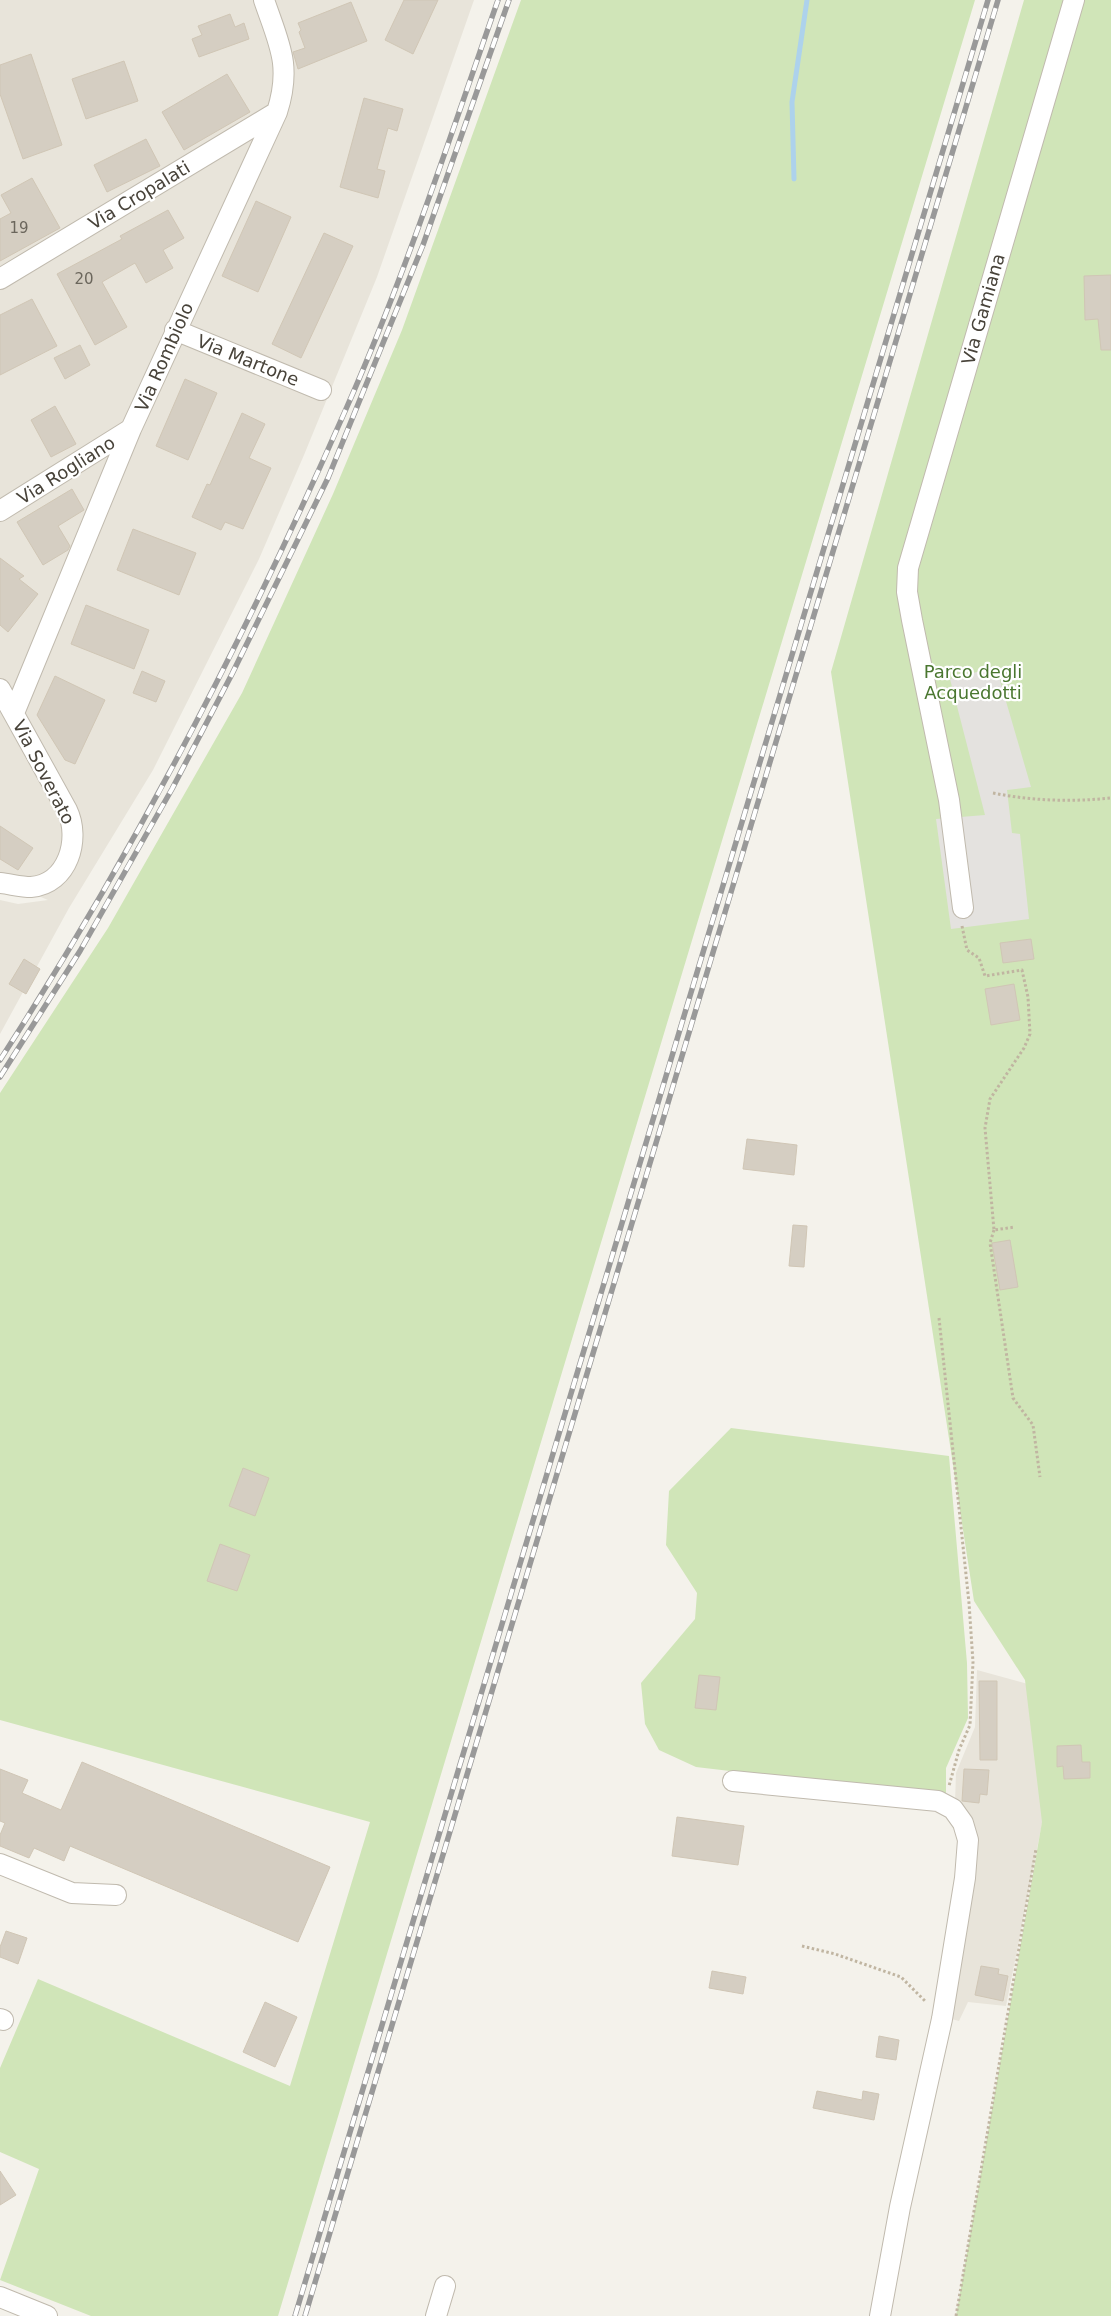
<svg xmlns="http://www.w3.org/2000/svg" width="1111" height="2316" viewBox="0 0 1111 2316" font-family="'DejaVu Sans',sans-serif">
	<rect width="100%" height="100%" fill="#f4f2eb"/>
	<!-- residential -->
	<path fill="#e8e4da" d="M0,0H474L377,277L304,455L259,559L153,770L69,908L0,1034V900L18,904L48,900L0,880Z
		M977,1670L1098,1703L1048,1793L1006,2006L968,2002L959,2021L945,2017L970,1826L955,1803L956,1773L975,1727Z"/>
	<!-- green -->
	<path fill="#d0e5b8" d="M521,0H975L278,2316H91L0,2280L39,2169L0,2152V2068L38,1979L290,2086L370,1822L0,1720V1093L108,928L242,693L333,494L402,330Z
		M1024,0H1111V2316H956L1042,1822L1025,1680L974,1601L831,672Z
		M731,1428L949,1456L967,1663L968,1718L946,1768V1796L696,1767L659,1750L645,1724L641,1683L695,1619L697,1593L666,1545L669,1491Z"/>
	<!-- parking -->
	<path fill="#e4e2df" d="M996,667L1031,787L1007,790L1012,833L1020,834L1029,919L951,929L936,819L985,815L950,679Z"/>
	<g fill="none" stroke-linecap="round" stroke-linejoin="round">
		<!-- stream -->
		<path stroke="#add2ec" stroke-width="5" d="M794,179L792,102L807,0"/>
	</g>
	<!-- building -->
	<path fill="#d5cec2" stroke="#d0c6b5" d="M404,0H438L413,54L385,40Z
		M351,2L367,41L298,69L293,52L305,48L299,32L301,30L298,23Z
		M230,14L235,27L244,23L249,39L199,57L192,39L202,35L198,26Z
		M31,54L62,145L23,159L0,94V65Z
		M124,61L138,101L86,119L72,79Z
		M227,74L250,112L184,150L162,112Z
		M364,98L403,109L397,131L388,128L377,169L385,171L378,198L340,187Z
		M146,139L160,166L107,192L94,165Z
		M32,178L60,228L0,261V219L11,213L1,195Z
		M256,201L291,217L258,292L222,276Z
		M168,210L184,238L163,250L173,268L146,283L135,263L102,282L127,327L95,345L57,274L122,239L120,236Z
		M324,233L353,246L301,358L272,344Z
		M1111,275V350H1101L1098,319L1085,320L1084,276Z
		M32,299L57,346L0,375V315Z
		M80,345L90,365L65,379L54,358Z
		M185,379L217,393L188,460L156,446Z
		M55,406L76,444L51,457L31,420Z
		M242,413L265,424L249,458L271,468L243,529L225,522L221,530L192,517L207,484L210,485Z
		M72,489L84,510L58,526L70,546L68,550L43,565L17,522Z
		M133,529L196,553L179,595L117,570Z
		M0,558L24,576L19,579L38,594L8,632L0,625Z
		M86,605L149,630L134,669L71,644Z
		M142,671L165,681L156,702L133,693Z
		M55,676L105,700L75,764L65,760L37,715Z
		M0,826L33,848L18,870L0,859Z
		M1031,939L1034,959L1003,963L1000,943Z
		M24,959L40,969L26,994L9,984Z
		M1014,984L1020,1020L991,1025L985,989Z
		M747,1139L797,1145L794,1175L743,1169Z
		M793,1225L807,1226L804,1267L789,1266Z
		M1010,1240L1018,1287L1000,1290L992,1243Z
		M243,1468L269,1478L255,1516L229,1506Z
		M220,1544L250,1555L237,1591L207,1581Z
		M699,1675L720,1677L716,1710L695,1708Z
		M979,1681H997V1760H980Z
		M1081,1745L1082,1762H1090V1778L1064,1779L1063,1766L1057,1767V1746Z
		M82,1762L330,1867L298,1942L70,1846L64,1861L34,1848L29,1858L0,1846V1835L5,1823L0,1821V1769L28,1780L22,1793L61,1810Z
		M964,1769L989,1770L987,1795L980,1794L979,1803L962,1801Z
		M677,1817L744,1826L738,1865L672,1856Z
		M6,1931L27,1938L18,1964L0,1957V1947Z
		M981,1966L999,1969L998,1974L1008,1976L1003,2001L975,1995Z
		M712,1971L746,1977L743,1994L709,1988Z
		M265,2002L297,2017L275,2067L243,2052Z
		M879,2036L899,2040L896,2060L876,2057Z
		M817,2091L862,2100L863,2091L879,2094L874,2120L813,2108Z
		M0,2171L16,2195L0,2205Z"/>
	<g fill="none" stroke-linecap="round" stroke-linejoin="round">
		<defs>
			<path id="minor" d="M0,279L277,112
				M175,330L321,390
				M0,511L131,429
				M0,689L67,810C81,839 68,884 31,887C21,887 10,884 0,883
				M14,713L131,429L277,112C292,65 279,44 264,0
				M963,908L949,800L912,620L907,592L908,568L1074,0
				M733,1781L938,1801L953,1809L963,1823L968,1840L965,1878L942,2019L900,2207L880,2316
				M0,1864L72,1893L116,1895
				M0,2019L3,2020
				M0,2297L47,2316
				M436,2316L445,2286"/>
		</defs>
		<!-- minor casing -->
		<use href="#minor" stroke="#c0baae" stroke-width="22"/>
		<!-- path -->
		<path stroke="#c0b5a1" stroke-width="3" stroke-dasharray="2.5 2.5" stroke-linecap="butt" d="M993,793C1033,801 1071,802 1111,798
			M962,926L967,950L979,958L985,976L1022,970L1028,997L1030,1034L1024,1048L990,1099L985,1128L994,1230L1015,1227
			M994,1230L990,1243L1013,1398L1033,1425L1040,1477
			M939,1318L969,1603L973,1662L970,1725L959,1750L949,1786
			M802,1946L835,1954L901,1977L926,2002
			M956,2316L1036,1849"/>
		<!-- minor -->
		<use href="#minor" stroke="#fff" stroke-width="20"/>
		<defs>
			<path id="rail" d="M0,1060C134,853 247,634 346,409C405,276 450,137 498,0
				M0,1077L80,951L172,789L232,674L328,478L423,245L509,0
				M295,2316L988,0
				M305,2316L998,0"/>
		</defs>
		<!-- rail casing -->
		<use href="#rail" stroke="#999" stroke-width="5.5"/>
		<!-- rail -->
		<use href="#rail" stroke="#fff" stroke-width="4" stroke-dasharray="11" stroke-linecap="butt"/>
	</g>
	<g text-anchor="middle" dominant-baseline="central" stroke-width="4.5" stroke-linejoin="round" paint-order="stroke">
		<!-- number labels -->
		<g font-size="15" fill="#6b665c">
			<text x="19" y="228">19</text>
			<text x="84" y="279">20</text>
		</g>
		<!-- street labels -->
		<g font-size="18" fill="#48433a" stroke="#fff">
			<text transform="translate(139 195) rotate(-31)">Via Cropalati</text>
			<text transform="translate(983 309) rotate(-74)">Via Gamiana</text>
			<text transform="translate(164 357) rotate(-66)">Via Rombiolo</text>
			<text transform="translate(248 360) rotate(22)">Via Martone</text>
			<text transform="translate(66 470) rotate(-32)">Via Rogliano</text>
			<text transform="translate(44 772) rotate(63)">Via Soverato</text>
		</g>
		<!-- park labels -->
		<g font-size="18" fill="#4a7730" stroke="#fff">
			<text x="973" y="671">Parco degli<tspan x="973" dy="21">Acquedotti</tspan></text>
		</g>
	</g>
</svg>
